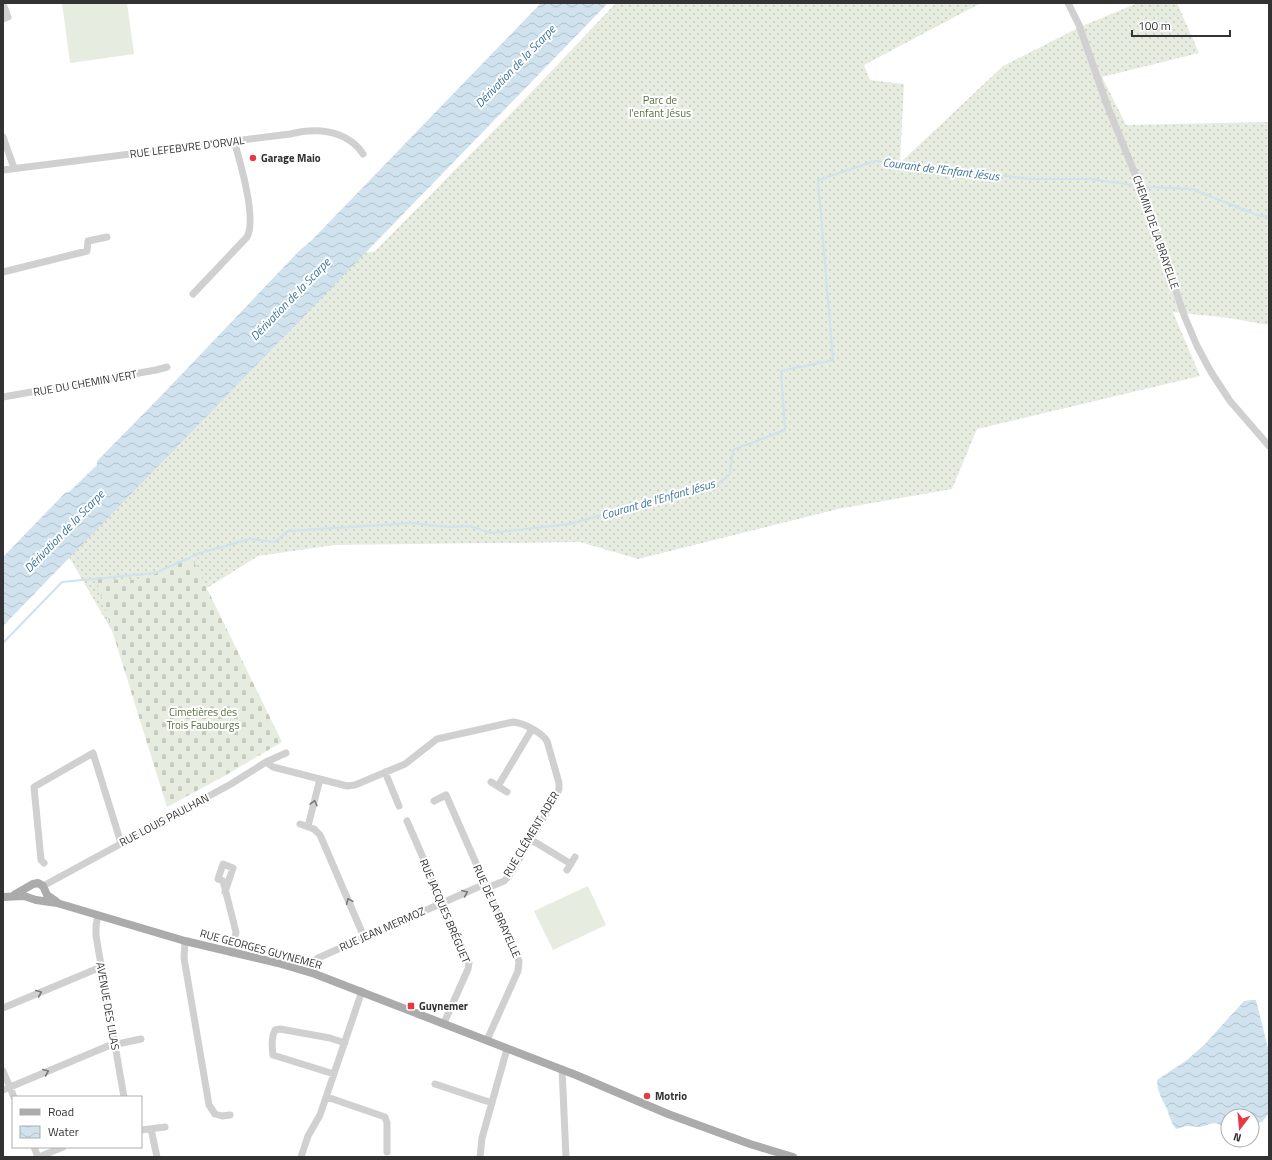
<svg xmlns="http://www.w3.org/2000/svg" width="1272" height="1160" viewBox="0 0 1272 1160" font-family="'Titillium Web',sans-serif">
	<defs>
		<pattern id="grass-dots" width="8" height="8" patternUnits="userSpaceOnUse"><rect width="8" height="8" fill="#e6ecdf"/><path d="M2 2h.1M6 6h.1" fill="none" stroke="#c6cbc0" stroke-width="1.8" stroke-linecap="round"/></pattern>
		<pattern id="cemetery-stones" width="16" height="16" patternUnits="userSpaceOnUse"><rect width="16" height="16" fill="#e6ecdf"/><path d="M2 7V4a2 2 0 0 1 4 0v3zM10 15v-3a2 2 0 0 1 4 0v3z" fill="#c6cbc0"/></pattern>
		<pattern id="water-waves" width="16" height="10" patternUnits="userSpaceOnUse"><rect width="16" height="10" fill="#cfe2ee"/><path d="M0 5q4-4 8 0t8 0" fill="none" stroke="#b2c2cd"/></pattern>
	</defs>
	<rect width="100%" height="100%" fill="#fff"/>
	<!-- grass -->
	<path fill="url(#grass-dots)" d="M616,3H981L864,65L870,80L904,84L900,163L1003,66L1082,26L1138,3H1177L1199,53L1102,77L1126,125L1269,122V325L1229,318L1173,312L1200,376L977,429L952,489L838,509L638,559L580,542L334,545L258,556L119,643L50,524L313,254L374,252L522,102Z"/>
	<!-- cemetery -->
	<path fill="url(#cemetery-stones)" d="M192,558L282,742L226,775L167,807L96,579L138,580Z"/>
	<!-- garden -->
	<path fill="#e6ecdf" d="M62,3H127L134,54L70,63Z
		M588,886L606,925L553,950L534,911Z"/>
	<!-- water -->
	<path fill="url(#water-waves)" d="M541,3H608L3,626V557L65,493L69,492L97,465V461L159,398L299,251L312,240Z
		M1251,1000H1256L1269,1052V1113L1262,1122L1254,1123L1252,1126V1116H1228V1132L1219,1124L1214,1123L1200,1127L1186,1126L1176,1129C1171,1122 1170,1118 1167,1109C1162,1099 1157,1091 1157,1080L1187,1060L1205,1044L1244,1001Z"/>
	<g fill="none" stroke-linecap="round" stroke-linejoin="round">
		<!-- stream -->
		<path stroke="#cfe2ee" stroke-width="2" d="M1146,187L1192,189L1257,215L1269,217
			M3,643L62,582L155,573L200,553L250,539L275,542L288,531L412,523L448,527L470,526L491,533L569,524L718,484L730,474L733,450L785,430L781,371L833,360L818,180L875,161L1031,179H1090L1133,185"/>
		<!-- minor -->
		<path stroke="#d0d0d0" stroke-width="7" d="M1068,3L1079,25L1107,105L1144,196L1184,315L1197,346L1211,372L1230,401L1269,446
			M3,4L8,17L3,19
			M3,137L14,168
			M3,170L290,134C296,133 302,131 308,131C329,129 352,136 363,154
			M3,272L87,251L88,241L107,237
			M193,294L247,237C257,219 240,161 234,141
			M3,397L156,370L167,367
			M266,762L273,767L347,786L355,785L405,764L437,739L513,722C524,723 541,732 547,741L559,783V789L557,795L509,876L504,881L487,888
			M385,772L399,806
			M491,782L507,792
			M498,786L532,729
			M434,801L446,795L519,961L518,971L487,1040
			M407,821L469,963L468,969L444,1023
			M300,824L314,829L320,835L364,937
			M308,826L320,779
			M530,839L571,864
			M44,863L41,860L34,787L93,753L121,843
			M567,870L575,857
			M43,886L231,784L266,762L286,753
			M225,892L233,868L223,864L218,879L223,881L236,932L232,953
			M98,915L96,926V936L124,1097
			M185,941L184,958L209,1105L215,1114L222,1116L230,1115
			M307,971L310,964L318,958L485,884
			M3,1008L101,967
			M562,1069L566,1157
			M3,1071L14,1097
			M334,1074L273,1055C272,1046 271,1038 275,1030L280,1029L330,1038L345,1043
			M435,1084L492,1103
			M3,1090L108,1046L141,1039
			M327,1097L385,1117L387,1123V1152
			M151,1129L157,1157
			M141,1130L165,1127
			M34,1147L38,1157
			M39,1157L63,1147
			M301,1157L308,1136L320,1115L362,991
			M480,1157L482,1138L507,1049"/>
		<!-- major -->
		<path stroke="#ababab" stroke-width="8" d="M14,895L33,884L38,883L43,886L47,895L57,902
			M3,897L24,896L36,900L57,903L185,941L278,963L315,974L576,1075L668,1114L750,1144L793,1157"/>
	</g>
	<!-- one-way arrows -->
	<defs><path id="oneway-chevron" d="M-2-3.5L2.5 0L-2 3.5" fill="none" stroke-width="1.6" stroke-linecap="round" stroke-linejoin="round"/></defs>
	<g stroke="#7a7a7a">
		<use href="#oneway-chevron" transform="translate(314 803) rotate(-76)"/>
		<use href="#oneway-chevron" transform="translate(465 893) rotate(-23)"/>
		<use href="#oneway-chevron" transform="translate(349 901) rotate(-114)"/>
		<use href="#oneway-chevron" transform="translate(39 993) rotate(-23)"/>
		<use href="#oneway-chevron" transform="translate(46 1072) rotate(-23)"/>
	</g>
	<!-- markers -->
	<g fill="#e63946" stroke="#fff" stroke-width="1.5">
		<circle cx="253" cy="158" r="4"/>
		<rect x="407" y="1002" width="8" height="8" rx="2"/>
		<circle cx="647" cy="1096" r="4"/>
	</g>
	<g text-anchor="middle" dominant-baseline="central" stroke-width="4" stroke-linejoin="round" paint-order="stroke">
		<!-- park labels -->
		<g font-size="11" fill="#56703f" stroke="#fff">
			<text x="660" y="100">Parc de<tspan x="660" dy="13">l'enfant Jésus</tspan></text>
			<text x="203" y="712">Cimetières des<tspan x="203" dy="13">Trois Faubourgs</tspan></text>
		</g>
		<!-- street labels -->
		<g font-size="11" fill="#333" stroke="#fff">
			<text transform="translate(187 147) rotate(-7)">RUE LEFEBVRE D'ORVAL</text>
			<text transform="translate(1156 232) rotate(71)">CHEMIN DE LA BRAYELLE</text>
			<text transform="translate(85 383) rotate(-10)">RUE DU CHEMIN VERT</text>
			<text transform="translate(164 820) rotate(-28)">RUE LOUIS PAULHAN</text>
			<text transform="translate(531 834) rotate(-59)">RUE CLÉMENT ADER</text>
			<text transform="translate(445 911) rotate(67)">RUE JACQUES BRÉGUET</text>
			<text transform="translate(497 911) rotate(66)">RUE DE LA BRAYELLE</text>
			<text transform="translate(382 929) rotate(-24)">RUE JEAN MERMOZ</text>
			<text transform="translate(261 949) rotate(15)">RUE GEORGES GUYNEMER</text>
			<text transform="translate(108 1006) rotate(80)">AVENUE DES LILAS</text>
		</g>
		<!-- poi labels -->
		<g font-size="11" font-weight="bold" fill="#333" stroke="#fff" text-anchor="start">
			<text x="261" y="158">Garage Maio</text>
			<text x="419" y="1006">Guynemer</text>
			<text x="655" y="1096">Motrio</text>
		</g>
		<!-- water labels -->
		<g font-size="12" font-style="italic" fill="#3f7597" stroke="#fff">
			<text transform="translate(515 66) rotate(-46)">Dérivation de la Scarpe</text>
			<text transform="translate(941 169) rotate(7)">Courant de l'Enfant Jésus</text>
			<text transform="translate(290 299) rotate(-46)">Dérivation de la Scarpe</text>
			<text transform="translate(658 499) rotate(-16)">Courant de l'Enfant Jésus</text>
			<text transform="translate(64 531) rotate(-46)">Dérivation de la Scarpe</text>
		</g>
	</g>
	<!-- border -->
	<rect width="1272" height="1160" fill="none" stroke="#333333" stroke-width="8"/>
	<!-- legend -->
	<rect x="12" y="1096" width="130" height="52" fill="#ffffff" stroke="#adadad"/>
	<rect x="20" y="1109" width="20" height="6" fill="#ababab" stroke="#adadad"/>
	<text x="48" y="1116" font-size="12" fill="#333333">Road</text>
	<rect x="20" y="1126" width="20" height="12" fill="url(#water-waves)" stroke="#adadad"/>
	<text x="48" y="1136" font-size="12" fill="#333333">Water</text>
	<!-- north arrow -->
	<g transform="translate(1240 1128) rotate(196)"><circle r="19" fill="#ffffff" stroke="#adadad"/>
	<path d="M0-3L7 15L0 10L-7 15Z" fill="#e63946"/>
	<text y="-6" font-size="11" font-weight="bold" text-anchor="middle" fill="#333333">N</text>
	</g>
	<!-- scale -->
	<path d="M1132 30v6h98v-6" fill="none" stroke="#333333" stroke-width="2"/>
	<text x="1138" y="30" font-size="12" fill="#333333" stroke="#ffffff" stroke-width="3" paint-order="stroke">100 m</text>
</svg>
